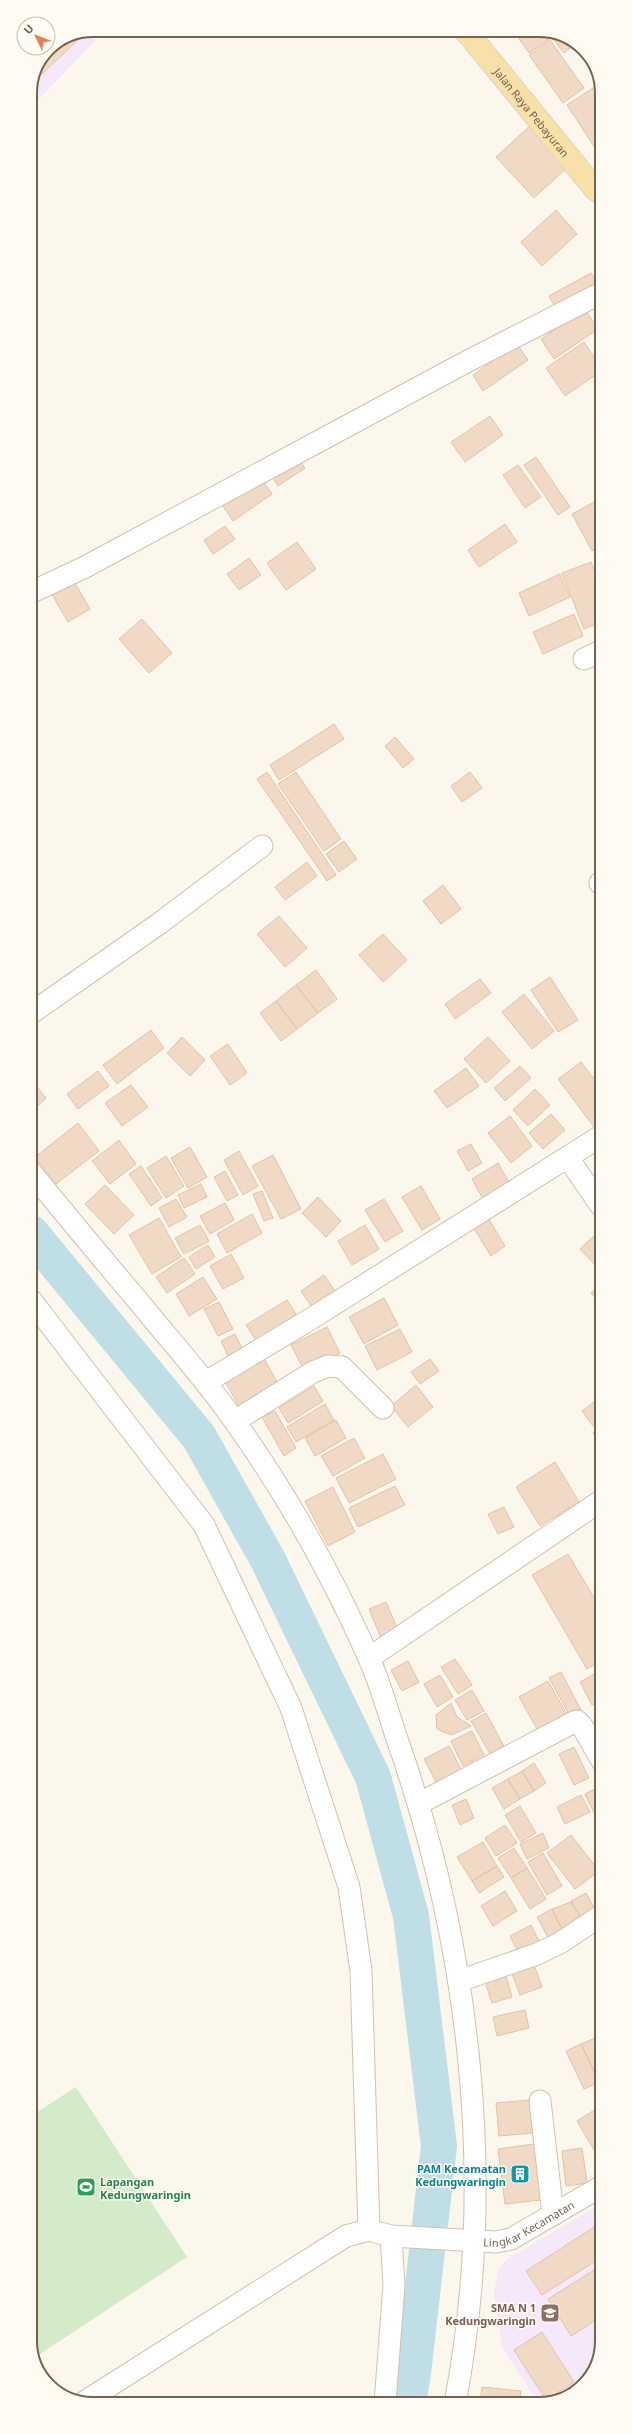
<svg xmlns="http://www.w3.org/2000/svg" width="632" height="2434" viewBox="0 0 632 2434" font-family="'Noto Sans',sans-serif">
	<rect width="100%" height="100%" fill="#fcf7ec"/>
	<!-- education -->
	<path fill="#f5e8f9" d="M93,30H106L30,108V93L39,71L42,74L84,34Z
		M602,2203V2341L587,2382L551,2403H538L502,2347L494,2293L498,2270L507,2259Z"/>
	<!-- green -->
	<path fill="#d4ebca" d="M76,2087L187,2257L34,2358L31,2353V2116Z"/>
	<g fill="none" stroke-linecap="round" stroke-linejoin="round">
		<!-- river -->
		<path stroke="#c0dee6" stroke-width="36" d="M31,1233L199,1437L268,1560L373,1777L411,1916L439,2146L413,2373L408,2403"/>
	</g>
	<!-- building -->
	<path fill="#f1dac5" stroke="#e3c2a5" d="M513,30L542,31L549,39L529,53Z
		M84,34L42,74L39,71L49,48Z
		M554,34L576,43L564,53L551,36Z
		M550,40L584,88L563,103L529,55Z
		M596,86L601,93V157L567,105Z
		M533,123L571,164L534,198L496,157Z
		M556,210L577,234L542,266L521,242Z
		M591,273L599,287L557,310L549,296Z
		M585,309L598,329L554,359L541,339Z
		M584,342L601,367V371L565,396L546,368Z
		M517,344L528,360L483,391L473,375Z
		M490,416L503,435L465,462L451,442Z
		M601,422V440L594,427Z
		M296,455L305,468L278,486L270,473Z
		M536,457L570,507L558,515L524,465Z
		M518,465L541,497L525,508L503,475Z
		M259,475L272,494L233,521L220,502Z
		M600,499L601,546L592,551L572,514Z
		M505,524L517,542L479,567L468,550Z
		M225,526L235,539L213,554L204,540Z
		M297,542L316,569L286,590L267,563Z
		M249,558L261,575L239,590L227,574Z
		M601,559V574L595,562Z
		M591,562L601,587V622L584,629L562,573Z
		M560,574L570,597L529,616L519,593Z
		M72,578L90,609L68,622L50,591Z
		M574,614L583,636L543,654L533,632Z
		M142,619L172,653L149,673L119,639Z
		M334,724L344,739L279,780L270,765Z
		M395,737L414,759L403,768L385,746Z
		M267,772L336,875L327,881L257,779Z
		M296,772L341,839L324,851L278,784Z
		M470,772L482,788L462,802L451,786Z
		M344,841L357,859L339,872L326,854Z
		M307,862L317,876L285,900L275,887Z
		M443,885L461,909L441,924L423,901Z
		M279,916L307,948L285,967L257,934Z
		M383,934L407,960L383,982L359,955Z
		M316,970L337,999L318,1013L296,985Z
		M550,977L578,1020L558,1032L531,990Z
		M480,979L491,993L455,1019L445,1004Z
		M296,985L318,1013L297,1029L276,1001Z
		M524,994L554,1031L532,1049L502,1012Z
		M276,1001L297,1029L281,1041L260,1013Z
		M151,1030L164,1048L117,1084L103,1065Z
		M182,1037L205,1060L190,1076L167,1053Z
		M488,1037L510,1061L486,1083L464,1059Z
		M228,1044L247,1073L230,1085L210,1056Z
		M581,1062L601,1088V1121L594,1127L558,1079Z
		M520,1066L531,1078L505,1101L494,1088Z
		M466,1068L479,1086L447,1108L434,1091Z
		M98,1071L109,1086L78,1109L67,1094Z
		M31,1080L46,1098L31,1112Z
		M131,1085L148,1107L122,1126L105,1103Z
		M535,1089L550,1105L528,1126L513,1110Z
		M551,1114L565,1130L543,1149L529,1133Z
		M510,1116L532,1146L511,1163L488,1133Z
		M78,1123L99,1151L56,1184L35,1157Z
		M119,1140L136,1164L110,1184L92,1161Z
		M471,1144L482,1163L468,1171L457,1151Z
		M190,1147L207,1177L188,1188L171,1158Z
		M239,1151L258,1186L243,1195L224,1160Z
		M273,1155L301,1209L281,1219L252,1166Z
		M166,1156L184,1186L166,1198L147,1168Z
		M498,1163L510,1184L483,1199L472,1179Z
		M141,1166L162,1198L151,1206L129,1174Z
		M225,1171L238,1195L227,1201L214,1177Z
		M201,1184L207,1197L184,1208L178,1195Z
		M105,1185L134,1215L114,1234L85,1204Z
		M421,1186L440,1219L422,1230L402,1197Z
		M262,1191L273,1218L264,1221L253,1194Z
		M318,1197L341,1221L326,1237L302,1213Z
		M176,1199L187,1217L169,1227L159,1208Z
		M384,1199L403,1231L385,1242L365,1210Z
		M225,1203L234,1220L210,1234L200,1216Z
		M485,1213L505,1246L491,1256L470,1222Z
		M252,1214L262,1233L227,1253L217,1234Z
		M159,1218L181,1257L152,1274L129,1235Z
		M200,1225L209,1241L184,1254L175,1238Z
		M365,1225L379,1249L352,1265L338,1241Z
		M598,1232L601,1235V1271L580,1249Z
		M208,1245L215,1257L196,1269L189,1257Z
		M231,1254L244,1278L223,1289L210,1266Z
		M184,1258L195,1274L167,1293L156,1277Z
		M324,1275L337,1294L314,1310L301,1291Z
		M203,1277L217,1299L189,1316L176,1294Z
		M601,1284V1304L591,1293Z
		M384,1298L398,1325L364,1344L349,1317Z
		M287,1300L301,1322L260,1347L246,1325Z
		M219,1302L233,1329L218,1336L204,1309Z
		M327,1327L340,1353L304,1370L291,1345Z
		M400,1329L412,1352L377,1370L365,1346Z
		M235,1334L245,1355L231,1362L221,1341Z
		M261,1353L282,1391L242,1412L221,1374Z
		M430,1359L439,1371L420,1384L411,1372Z
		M416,1385L433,1407L408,1427L391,1406Z
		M314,1386L323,1401L288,1423L279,1408Z
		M602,1396V1419L593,1426L582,1411Z
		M325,1404L334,1420L296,1442L287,1427Z
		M275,1411L296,1448L284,1456L262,1417Z
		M336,1420L346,1438L315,1456L305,1438Z
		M602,1427V1446L593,1433Z
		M354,1438L365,1458L333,1476L321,1456Z
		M383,1454L396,1479L349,1503L336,1478Z
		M555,1462L579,1502L540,1526L516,1487Z
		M395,1486L405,1505L358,1527L349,1508Z
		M333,1487L355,1532L328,1546L305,1501Z
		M504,1507L514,1527L498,1534L488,1514Z
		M568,1554L602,1611V1660L587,1669L532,1575Z
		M386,1602L398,1630L381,1638L369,1609Z
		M455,1659L472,1685L458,1694L441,1667Z
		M408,1661L419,1682L402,1691L391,1670Z
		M602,1670V1687L594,1674Z
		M561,1672L581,1710L570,1716L549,1678Z
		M594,1674L602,1688V1699L592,1705L580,1682Z
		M440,1675L453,1697L437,1707L424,1684Z
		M548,1681L570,1720L541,1736L519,1697Z
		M472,1690L484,1711L467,1720L455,1700Z
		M451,1703L457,1717L471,1726L451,1735L437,1729L436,1715Z
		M486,1713L506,1750L492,1757L471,1721Z
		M602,1720V1751L589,1727Z
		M472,1731L484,1755L463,1766L451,1741Z
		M449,1746L465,1777L440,1790L424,1759Z
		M574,1747L589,1778L574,1785L559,1754Z
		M534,1763L546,1783L534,1791L522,1771Z
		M522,1771L534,1791L520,1799L508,1779Z
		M508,1779L520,1799L504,1809L492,1788Z
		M602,1785V1814L596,1817L585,1794Z
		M581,1795L590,1812L565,1824L557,1807Z
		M466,1799L474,1818L460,1825L452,1805Z
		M520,1806L536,1833L521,1842L505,1815Z
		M505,1825L517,1843L496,1856L485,1838Z
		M543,1833L549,1848L527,1859L520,1844Z
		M571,1835L599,1871L575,1889L547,1853Z
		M483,1842L497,1866L472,1881L457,1857Z
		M514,1848L527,1868L511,1878L498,1858Z
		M543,1853L562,1886L547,1895L528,1862Z
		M497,1866L504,1877L479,1893L472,1881Z
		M527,1868L546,1899L530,1909L511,1878Z
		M505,1891L517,1911L493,1926L481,1906Z
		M586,1893L599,1917L585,1925L571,1901Z
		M571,1902L585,1925L565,1935L552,1909Z
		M552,1909L565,1935L550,1941L537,1917Z
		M531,1925L542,1947L521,1958L510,1936Z
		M532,1959L542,1987L520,1995L510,1968Z
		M504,1969L512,1997L492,2003L483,1975Z
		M525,2010L529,2028L497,2036L493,2017Z
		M602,2035V2081L599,2082L581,2044Z
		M581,2044L599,2082L584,2089L566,2051Z
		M530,2100L533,2133L499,2136L496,2103Z
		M599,2107L602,2111V2152L597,2155L577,2121Z
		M534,2144L541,2200L505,2204L498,2149Z
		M582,2148L587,2183L566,2186L562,2151Z
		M602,2222V2257L542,2295L526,2271Z
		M602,2265V2316L571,2336L548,2299Z
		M542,2332L574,2382L546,2400L514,2350Z
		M482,2387L521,2391L519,2403H480Z"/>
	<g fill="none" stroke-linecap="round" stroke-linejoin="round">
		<defs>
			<g id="minor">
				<path d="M30,593L85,567L468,361L601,293"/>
				<path d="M584,659L601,651"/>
				<path d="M600,883L601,884"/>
				<path d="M30,1014L160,923L262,846"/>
				<path d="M568,1158L601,1206"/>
				<path d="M31,1172C68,1218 106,1263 144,1308C174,1345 206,1380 233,1419C286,1493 331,1573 368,1656C380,1682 388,1712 397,1739C471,1949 497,2184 455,2403"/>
				<path d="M31,1300L204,1525L291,1708L349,1887L361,1971L369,2230"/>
				<path d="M206,1382L309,1320L601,1136"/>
				<path d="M235,1421L313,1372L328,1366L342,1367L383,1408"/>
				<path d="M369,1658L602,1500"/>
				<path d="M420,1803L574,1722L577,1721L582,1726L602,1761"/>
				<path d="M459,1981L537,1954L560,1943L602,1915"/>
				<path d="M540,2101L553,2215"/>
				<path id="s1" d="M84,2402L346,2236L369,2230L391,2236L496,2242L511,2239L602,2186"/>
				<path d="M385,2403L394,2285L391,2236"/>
			</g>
			<g id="major">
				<path id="s2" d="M465,30L595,189L601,193"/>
			</g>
		</defs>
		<!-- minor casing -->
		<use href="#minor" stroke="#cfc1b1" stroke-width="23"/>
		<!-- major casing -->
		<use href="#major" stroke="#d9d3ce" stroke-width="24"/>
		<!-- minor -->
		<use href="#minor" stroke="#fff" stroke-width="21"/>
		<!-- major -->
		<use href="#major" stroke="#f8e1a8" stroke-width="22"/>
	</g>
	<!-- icons -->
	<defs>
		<symbol id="building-square" viewBox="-11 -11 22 22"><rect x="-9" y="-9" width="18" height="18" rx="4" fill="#0f9aa8" stroke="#fffbf3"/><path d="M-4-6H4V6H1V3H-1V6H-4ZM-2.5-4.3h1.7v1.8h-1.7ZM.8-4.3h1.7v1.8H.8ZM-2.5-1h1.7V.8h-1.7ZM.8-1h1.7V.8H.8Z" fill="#fff"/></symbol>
		<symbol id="stadium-square" viewBox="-11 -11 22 22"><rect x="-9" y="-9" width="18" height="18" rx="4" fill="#2e9e5b" stroke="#fffbf3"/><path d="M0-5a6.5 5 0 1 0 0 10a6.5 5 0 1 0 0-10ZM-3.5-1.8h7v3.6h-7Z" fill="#fff"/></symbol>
		<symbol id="school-square" viewBox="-11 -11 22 22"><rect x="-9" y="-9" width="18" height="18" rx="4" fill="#8d6e63" stroke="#fffbf3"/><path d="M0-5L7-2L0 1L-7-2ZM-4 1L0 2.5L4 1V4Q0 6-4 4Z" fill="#fff"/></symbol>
	</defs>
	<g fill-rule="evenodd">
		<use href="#building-square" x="509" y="2163" width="22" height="22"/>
		<use href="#stadium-square" x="75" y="2176" width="22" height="22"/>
		<use href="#school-square" x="539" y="2302" width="22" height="22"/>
	</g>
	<g text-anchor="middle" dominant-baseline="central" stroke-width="3" stroke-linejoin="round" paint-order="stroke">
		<!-- street labels -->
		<g font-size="11" fill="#78614f" stroke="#fffbf3">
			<text stroke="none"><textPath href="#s2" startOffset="106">Jalan Raya Pebayuran</textPath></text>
			<text stroke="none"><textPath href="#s1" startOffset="499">Lingkar Kecamatan</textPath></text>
		</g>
		<!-- culture labels -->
		<g font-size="11" font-weight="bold" fill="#0d838f" stroke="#fffbf3" text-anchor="end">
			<text x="506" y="2168">PAM Kecamatan<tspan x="506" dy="13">Kedungwaringin</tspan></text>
		</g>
		<!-- leisure labels -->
		<g font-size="11" font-weight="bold" fill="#27864d" stroke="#fffbf3" text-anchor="start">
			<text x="100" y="2181">Lapangan<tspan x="100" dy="13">Kedungwaringin</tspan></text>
		</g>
		<!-- education labels -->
		<g font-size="11" font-weight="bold" fill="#785e54" stroke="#fffbf3" text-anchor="end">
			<text x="536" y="2307">SMA N 1<tspan x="536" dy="13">Kedungwaringin</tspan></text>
		</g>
	</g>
	<!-- crop -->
	<path d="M0 0H632V2434H0ZM93 37H539A56 56 0 0 1 595 93V2341A56 56 0 0 1 539 2397H93A56 56 0 0 1 37 2341V93A56 56 0 0 1 93 37Z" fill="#fffbf3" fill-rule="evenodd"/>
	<path fill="none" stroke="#78614f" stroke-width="2" d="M93 37H539A56 56 0 0 1 595 93V2341A56 56 0 0 1 539 2397H93A56 56 0 0 1 37 2341V93A56 56 0 0 1 93 37Z"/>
	<!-- north arrow -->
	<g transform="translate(36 36) rotate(313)"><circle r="19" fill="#fffbf3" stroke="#c9bdb1"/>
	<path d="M0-3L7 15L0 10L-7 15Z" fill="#e18156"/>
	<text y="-6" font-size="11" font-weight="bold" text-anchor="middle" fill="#78614f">U</text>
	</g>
</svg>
